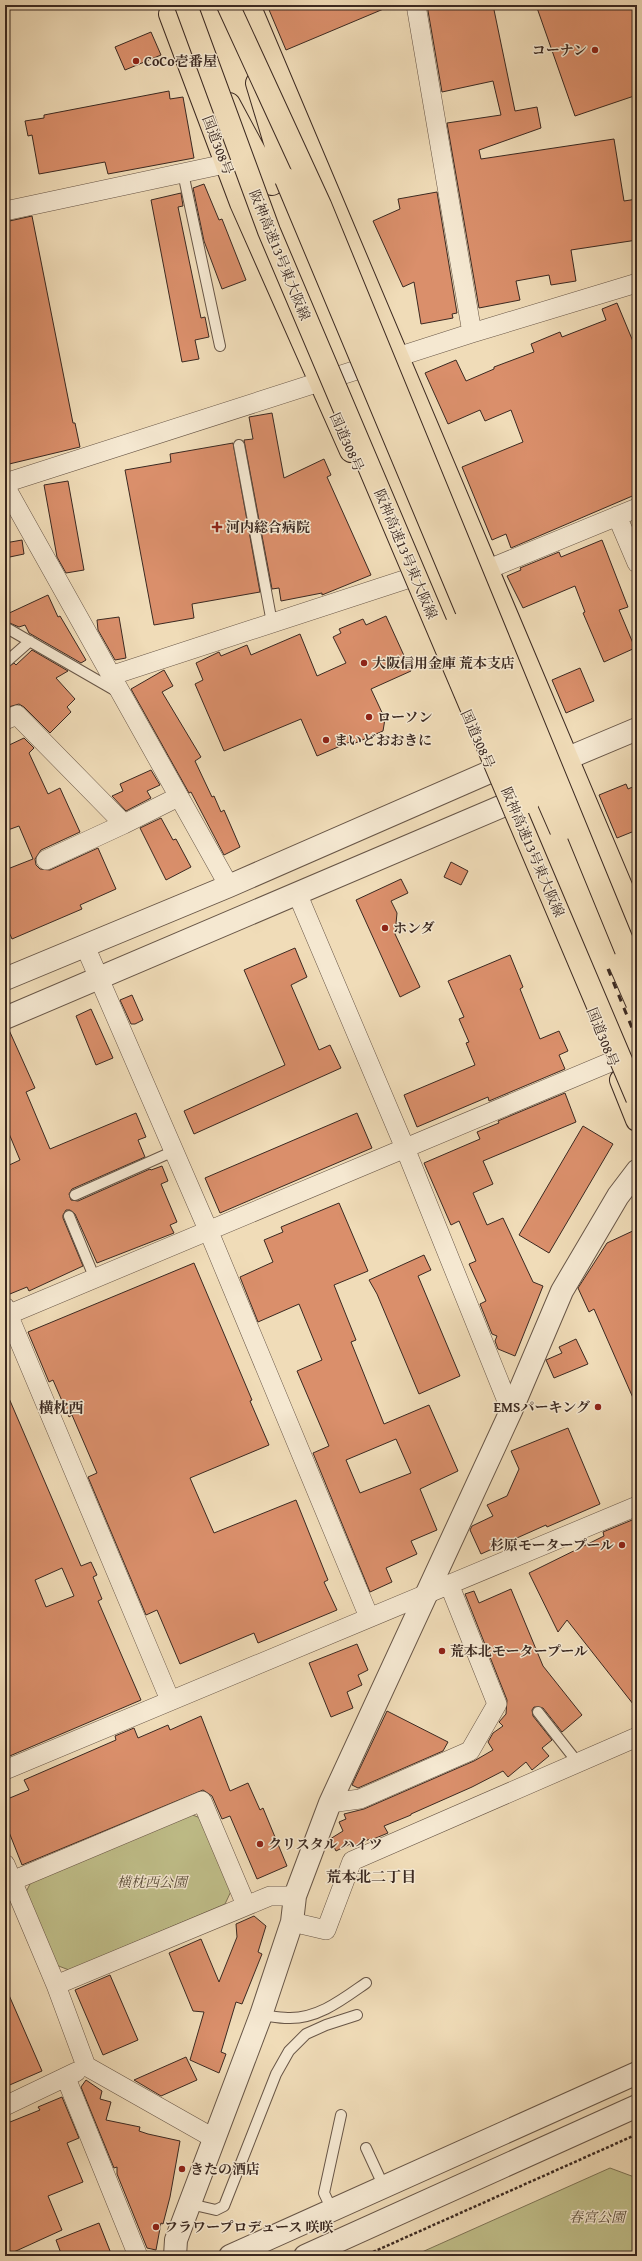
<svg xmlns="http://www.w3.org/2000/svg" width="642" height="2261" viewBox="0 0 642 2261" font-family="'Gentium Book Plus','Noto Serif JP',serif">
	<rect width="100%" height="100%" fill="#f0dcb8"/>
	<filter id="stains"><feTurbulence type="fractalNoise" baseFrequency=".005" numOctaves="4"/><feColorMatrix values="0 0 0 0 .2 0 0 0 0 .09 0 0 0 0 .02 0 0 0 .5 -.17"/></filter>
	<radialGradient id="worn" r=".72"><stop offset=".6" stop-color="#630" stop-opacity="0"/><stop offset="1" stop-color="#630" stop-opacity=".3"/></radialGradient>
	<!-- green -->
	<path fill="#c0bf8a" stroke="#7e7456" d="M188,1813L205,1820L233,1887L225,1904L69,1970L56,1965L26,1892L33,1878Z
		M610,2168L637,2178V2256H413Z"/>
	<!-- building -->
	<path fill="#da8f6b" stroke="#3b2921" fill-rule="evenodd" d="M267,5H393L286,50Z
		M427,5H493L515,111L537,107L541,128L479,150L481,159L614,139L624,201L637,199V240L571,250L576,281L551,285L549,275L516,281L520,300L479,308L447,123L501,115L493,81L442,92Z
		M536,5H637V95L575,116Z
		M151,32L161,55L125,70L115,47Z
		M169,91L170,99L183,97L194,158L108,174L105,162L39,174L32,135L28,136L25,121L44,118V115Z
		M204,184L219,220L222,219L246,280L222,289L204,241L193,188Z
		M437,192L457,313L452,314L453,318L421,324L414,282L403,287L373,221L400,209L398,199Z
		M181,193L183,206L178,207L201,318L205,317L209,337L195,340L199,359L182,362L151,200Z
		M32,216L73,423H75L80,447L5,465V222Z
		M617,303L637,351V494L511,548L506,534L492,540L462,467L523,442L511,410L485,421L480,410L448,424L425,373L456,360L466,381L494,369V367L534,352L531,344L560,332L562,337L606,320L602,309Z
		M272,413L284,478L324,459L331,475L327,477L371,575L322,595V593L281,601L279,588L272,589L244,440L253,439L249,417Z
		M233,443L260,592L192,604L194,618L154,625L125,470L171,462L170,454Z
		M68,481L84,570L66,573L57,557L44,485Z
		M22,540L24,554L5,558V543Z
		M602,540L628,607L619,610L635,648L604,662L583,613L585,612L575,586L523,608L507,576L521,570L520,568L559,552L561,557Z
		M48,595L58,617L60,616L86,660L81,663L29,633L25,625L19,627L5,621V615Z
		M386,616L411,671L371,689L385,719L383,731L353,744L352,741L317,756L301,719L224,751L195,684L203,680L196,663L219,652L221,656L247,645L251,655L300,634L317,676L346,663L333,637L341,633L339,629L363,619L366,625Z
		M119,617L126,658L115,660L98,630L97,620Z
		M32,650L68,671L56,678L75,699L67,707L71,712L50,733L24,707L19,704L5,708V669L14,663L16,665Z
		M580,668L594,701L566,713L552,680Z
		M164,670L173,686L162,692L201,757L195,761L212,797L214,796L221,812L224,810L240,847L224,855L191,792L189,793L131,689Z
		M24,738L34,748L29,753L48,794L60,788L80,832L41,850L35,859L36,865L40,869L50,870L98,848L116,889L80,905L82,909L12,939L5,923V870L33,859L19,826L5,831V747Z
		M151,770L160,785L147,791L151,798L126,811L112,796L123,791L120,784Z
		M626,784L628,789L637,785V830L617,838L599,795Z
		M161,818L173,840L176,839L191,867L166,880L140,828Z
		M451,862L468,871L461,885L444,877Z
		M401,879L408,893L391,901L397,913L395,934L420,987L400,997L356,900Z
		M295,948L307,977L291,985L319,1050L330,1045L341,1068L194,1134L184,1111L285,1065L244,970Z
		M510,955L523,987L520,989L540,1039L559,1031L568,1051L559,1055L565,1069L489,1101L488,1097L417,1127L404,1095L475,1065L466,1043L469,1042L459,1019L464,1017L448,981Z
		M132,995L143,1020L135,1024H131L120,1000Z
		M91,1009L113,1058L96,1065L76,1016Z
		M5,1030H9L35,1088L26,1092L50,1149L136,1113L146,1137L138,1140L145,1157L72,1189L69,1194L71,1200L78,1201L150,1169L151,1170L162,1166L168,1181L161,1184L177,1222L170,1225L174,1233L97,1263L75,1214L70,1210H66L63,1215V1218L83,1266L29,1291L27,1287L5,1296V1167L20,1160L5,1124Z
		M565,1093L576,1122L483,1161L493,1184L473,1193L487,1225L503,1218L533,1282L543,1286L515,1356L498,1349L495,1341L497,1336L492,1334L480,1304L486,1301L469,1264L476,1261L459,1221L451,1225L424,1163L480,1139L477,1132L499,1123L498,1121Z
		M357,1113L372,1148L220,1213L205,1178Z
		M583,1126L613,1144L549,1253L519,1235Z
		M339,1203L368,1271L334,1285L356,1340L351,1342L384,1424L429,1405L458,1471L420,1489L437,1530L411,1541L417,1554L386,1568L392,1582L370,1592L313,1453L329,1446L297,1371L322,1360L299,1304L258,1322L240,1277L273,1262L264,1240L283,1232L281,1227ZM396,1439L411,1473L360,1493L346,1460Z
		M637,1229V1407L594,1309L589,1312L578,1288L607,1243Z
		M424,1255L431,1270L418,1276L460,1376L419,1394L377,1294L369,1280Z
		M194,1263L252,1400L250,1401L269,1445L190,1478L214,1533L296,1500L328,1580L324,1582L337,1610L258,1643L254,1633L180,1664L157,1610L146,1615L88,1477L97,1473L72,1415L69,1417L53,1380L49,1382L28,1332Z
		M576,1339L588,1364L554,1378L546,1360L562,1353L559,1347Z
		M5,1389L81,1566L91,1562L97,1575L93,1577L102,1599L98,1601L141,1700L5,1758ZM62,1568L74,1596L46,1607L35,1580Z
		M568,1428L600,1504L547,1527L546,1525L481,1554L470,1530L472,1526L493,1516L487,1505L507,1496L519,1469L511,1451Z
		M637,1518V1709L567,1620L558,1632L529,1573L604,1536L603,1532Z
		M511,1589L543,1666L582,1715L562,1732L543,1708L534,1707L532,1710L533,1716L552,1740L542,1748L549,1756L532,1770L526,1762L508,1777L503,1771L472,1787L411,1814V1815L384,1826L388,1833L371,1840L370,1839L351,1847L350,1844L336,1851L330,1839L343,1831L339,1822L346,1819L344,1814L364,1809L474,1761L493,1750L488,1742L493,1733L503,1726L499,1722L506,1714L507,1700L465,1594L474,1591L479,1603Z
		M357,1644L368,1670L358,1675L362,1685L347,1692L353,1708L331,1717L309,1663Z
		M387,1711L448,1742L443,1751L358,1788L352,1785Z
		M201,1716L230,1791L248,1783L260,1810L263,1808L287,1866L257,1879L230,1816L222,1819L212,1796L203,1790L22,1865L5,1822V1800L29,1790L24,1780L116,1740L115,1736L134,1728L138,1738L168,1725L170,1730Z
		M254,1916L266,1926L258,1952L262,1954L242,2004L236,2002L221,2052L226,2054L219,2073L190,2060L204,2012L193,2011L169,1953L201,1939L219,1982L237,1937L236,1924Z
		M110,1975L138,2040L103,2055L75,1990Z
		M5,1986L42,2071L5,2087Z
		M186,2057L197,2080L161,2096L134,2080Z
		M86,2080L102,2091L100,2099L111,2102L106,2120L140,2127L139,2131L148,2134L180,2141L170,2197L163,2224L161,2223L156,2250L147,2248L117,2174V2167L114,2168L81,2087Z
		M62,2097L79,2138L67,2143L83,2182L48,2196L62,2230L5,2256V2124L40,2110L38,2107Z
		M99,2223L112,2256H62L56,2240Z"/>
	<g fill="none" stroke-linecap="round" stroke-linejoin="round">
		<defs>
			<path id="service" d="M183,173L220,346
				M239,445L272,623
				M5,627L116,691
				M5,663L30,641
				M75,1195L174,1151
				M69,1216L95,1279
				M538,1712L578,1763
				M261,2015C270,2016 279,2018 288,2018C318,2019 343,1999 366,1983
				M366,2148L384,2187
				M190,2204L216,2210L224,2206L276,2074L289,2051L306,2034L326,2025L357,2015
				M332,2210L324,2193L341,2115"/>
			<path id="minor" d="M416,5L472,333
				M5,211L225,164
				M5,483L472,333L637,283
				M5,486L229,886
				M617,516L637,563
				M486,570L637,508
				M110,676L407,579
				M5,720L17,715L124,824L178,797
				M46,860L124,824
				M297,893L405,1148L511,1411
				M85,946L209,1232L369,1617
				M5,1307L170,1700
				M5,1316L613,1061
				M5,1770L637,1506
				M330,1803L360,1799L470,1751L497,1704L449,1584
				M5,1864L56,1985L86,2066L215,2139
				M12,1881L202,1801L246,1905
				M292,1922L326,1930L352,1861L637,1737
				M56,1985L270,1896H295
				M66,2078L138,2256
				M5,2106L76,2072"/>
			<path id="tertiary" d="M549,761L568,758L637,729
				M5,979L229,886L492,771L517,767
				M5,1018L507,804L527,789
				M175,2256L176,2240L261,2015L292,1922L295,1896L330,1803L511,1411L562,1291L618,1196L637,1171
				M230,2256L637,2073
				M305,2256L637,2106"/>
			<path id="trunk" d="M249,5L637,924
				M170,14L241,203L351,451
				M621,1080L637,1120"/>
			<path id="motorway" d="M172,5L193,42
				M257,83L286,179
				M229,104L272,184"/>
		</defs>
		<!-- service casing -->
		<use href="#service" stroke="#685647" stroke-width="12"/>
		<!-- minor casing -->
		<use href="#minor" stroke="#685647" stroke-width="20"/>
		<!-- tertiary casing -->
		<use href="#tertiary" stroke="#685647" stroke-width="24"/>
		<!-- trunk casing -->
		<use href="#trunk" stroke="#3b2921" stroke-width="24"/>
		<!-- motorway casing -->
		<use href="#motorway" stroke="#3b2921" stroke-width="24"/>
		<!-- path -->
		<path stroke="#3b2921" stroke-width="2.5" stroke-dasharray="3 2" stroke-linecap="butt" d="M629,2253L630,2256
			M364,2256L633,2136L637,2138"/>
		<!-- service -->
		<use href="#service" stroke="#f5e8d1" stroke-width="10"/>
		<!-- minor -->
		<use href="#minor" stroke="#f5e8d1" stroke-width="19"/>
		<!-- tertiary -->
		<use href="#tertiary" stroke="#f5e8d1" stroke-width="22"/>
		<!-- trunk -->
		<use href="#trunk" stroke="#f0dcb8" stroke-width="22"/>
		<!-- motorway -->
		<use href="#motorway" stroke="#f0dcb8" stroke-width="22"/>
		<!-- rail -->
		<path stroke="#3b2921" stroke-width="3" stroke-dasharray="7 7" stroke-linecap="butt" d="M377,385L525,738
			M366,389L514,745
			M618,961L637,1007
			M608,969L637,1040"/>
		<defs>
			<path id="motorway-bridge" d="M186,5L269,231L637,1098
				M228,5L320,205L637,977
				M286,179L505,702L561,830
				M456,625L528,802
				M620,964L637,1003"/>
		</defs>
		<!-- motorway-bridge casing -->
		<use href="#motorway-bridge" stroke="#3b2921" stroke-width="24" stroke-linecap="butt"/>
		<!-- motorway-bridge -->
		<use href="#motorway-bridge" stroke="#f0dcb8" stroke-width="22"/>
	</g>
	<!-- markers -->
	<g fill="#8f2418" stroke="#f5e8d1" stroke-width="1.5">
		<circle cx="595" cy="50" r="4"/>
		<circle cx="136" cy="61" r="4"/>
		<path d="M215 521h4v4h4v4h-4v4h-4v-4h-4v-4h4z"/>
		<circle cx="364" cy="663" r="4"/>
		<circle cx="369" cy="717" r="4"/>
		<circle cx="326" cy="740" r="4"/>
		<circle cx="385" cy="928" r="4"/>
		<circle cx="598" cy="1407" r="4"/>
		<circle cx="622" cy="1545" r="4"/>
		<circle cx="442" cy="1651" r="4"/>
		<circle cx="260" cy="1844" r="4"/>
		<circle cx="182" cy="2169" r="4"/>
		<circle cx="156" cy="2227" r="4"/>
	</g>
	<g text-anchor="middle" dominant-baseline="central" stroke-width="3" stroke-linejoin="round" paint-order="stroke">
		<!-- poi labels -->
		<g font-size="14" font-weight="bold" fill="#3b2921" stroke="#f5e8d1" text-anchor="start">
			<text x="587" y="50" text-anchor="end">コーナン</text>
			<text x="144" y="61">CoCo壱番屋</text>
			<text x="226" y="527">河内総合病院</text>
			<text x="372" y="663">大阪信用金庫 荒本支店</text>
			<text x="377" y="717">ローソン</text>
			<text x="334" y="740">まいどおおきに</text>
			<text x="393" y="928">ホンダ</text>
			<text x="590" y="1407" text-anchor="end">EMSパーキング</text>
			<text x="614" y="1545" text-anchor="end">杉原モータープール</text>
			<text x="450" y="1651">荒本北モータープール</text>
			<text x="268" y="1844">クリスタル ハイツ</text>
			<text x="190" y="2169">きたの酒店</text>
			<text x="164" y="2227">フラワープロデュース 咲咲</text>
		</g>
		<!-- street labels -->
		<g font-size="14" fill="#3b2921" stroke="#f5e8d1">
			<text transform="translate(218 145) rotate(69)">国道308号</text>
			<text transform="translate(280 255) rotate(68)">阪神高速13号東大阪線</text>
			<text transform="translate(347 442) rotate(66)">国道308号</text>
			<text transform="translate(406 554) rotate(67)">阪神高速13号東大阪線</text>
			<text transform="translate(478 739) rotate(66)">国道308号</text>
			<text transform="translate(533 852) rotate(67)">阪神高速13号東大阪線</text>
			<text transform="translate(603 1037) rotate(68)">国道308号</text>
		</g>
		<!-- park labels -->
		<g font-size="14" font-style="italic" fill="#5c4e3b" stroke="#f5e8d1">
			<text x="152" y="1882">横枕西公園</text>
			<text x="597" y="2217">春宮公園</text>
		</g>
		<!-- neighbourhood labels -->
		<g font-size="15" font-weight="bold" fill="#3b2921" stroke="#f5e8d1">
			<text x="61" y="1407">横枕西</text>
			<text x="371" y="1876">荒本北二丁目</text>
		</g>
	</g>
	<!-- margin -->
	<rect width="642" height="2261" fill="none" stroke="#f0dcb8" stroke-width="20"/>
	<rect x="6" y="6" width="630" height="2249" fill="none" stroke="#3b2921" stroke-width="2"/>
	<rect x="10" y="10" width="622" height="2241" fill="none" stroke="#3b2921"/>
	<rect width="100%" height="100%" filter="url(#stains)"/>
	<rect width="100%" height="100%" fill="url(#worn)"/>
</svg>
